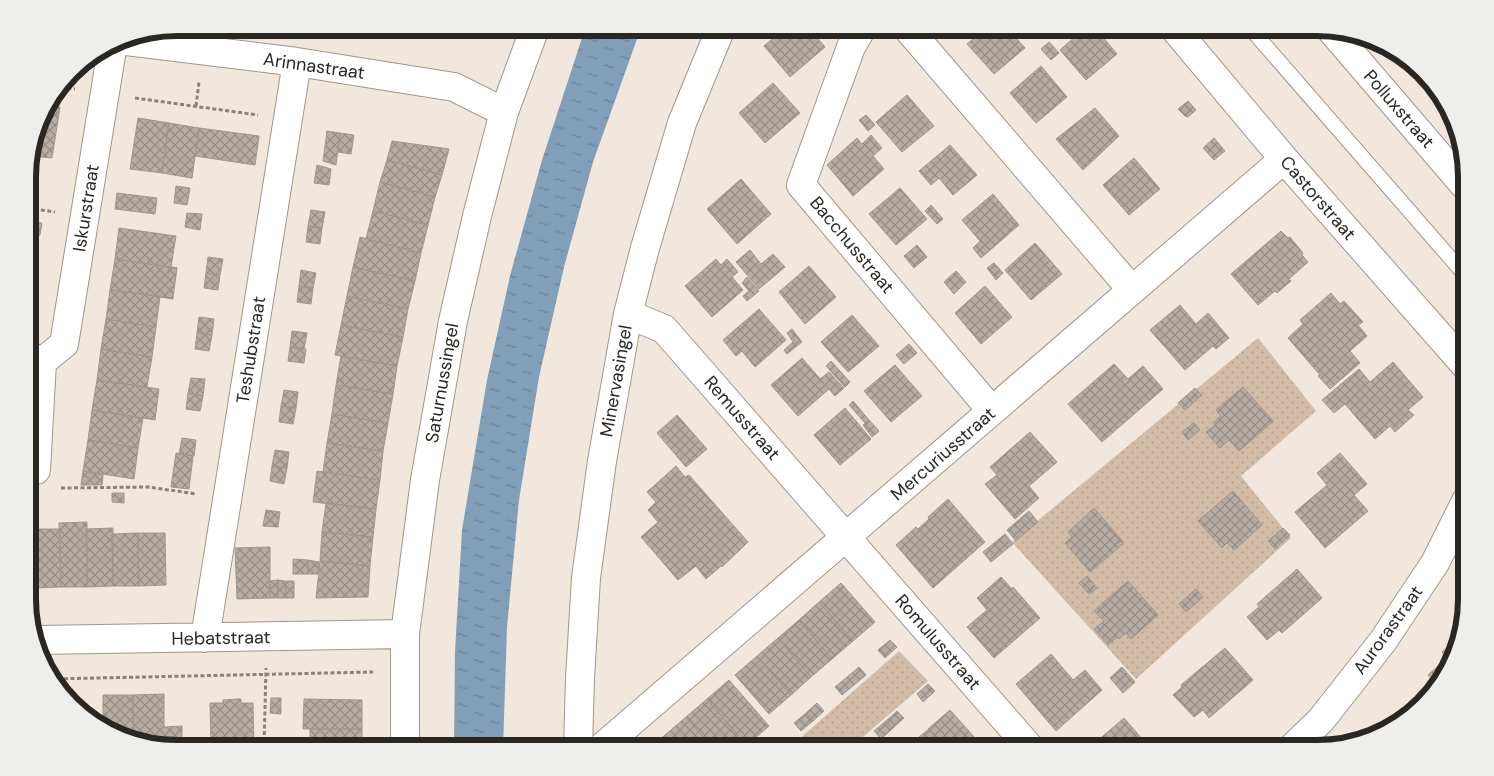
<svg xmlns="http://www.w3.org/2000/svg" width="1494" height="776" viewBox="0 0 1494 776" font-family="'DM Sans',sans-serif">
	<defs>
		<pattern id="grass-dots" width="8" height="8" patternUnits="userSpaceOnUse" patternTransform="scale(1.25)"><rect width="8" height="8" fill="#d2bba7"/><path d="M2 2h.1M6 6h.1" fill="none" stroke="#b4a18f" stroke-width="1.8" stroke-linecap="round"/></pattern>
		<pattern id="water-ripples" width="26" height="14" patternUnits="userSpaceOnUse" patternTransform="scale(1.25)"><rect width="26" height="14" fill="#819fb8"/><path d="M2 4q2-2 4 0t4 0M15 11q2-2 4 0t4 0" fill="none" stroke="#6a8295"/></pattern>
		<pattern id="building-cross-hatch" width="8" height="8" patternUnits="userSpaceOnUse" patternTransform="scale(1.25)"><rect width="8" height="8" fill="#b7ada4"/><path d="M0 0l8 8M0 8l8-8" fill="none" stroke="#958d85"/></pattern>
	</defs>
	<rect width="100%" height="100%" fill="#f1e7dd"/>
	<!-- grass -->
	<path fill="url(#grass-dots)" d="M1258,338L1316,411L1241,476L1291,538L1136,679L1012,542Z
		M899,651L928,681L850,748H789Z"/>
	<!-- water -->
	<path fill="url(#water-ripples)" d="M575,28H641L593,162L564,267L539,377L519,500L507,627L503,748H454L455,652L462,530L487,380L510,276L542,160L583,35Z"/>
	<!-- building -->
	<path fill="url(#building-cross-hatch)" stroke="#9f968d" d="M785,28H809L825,47L790,77L764,46Z
		M986,28H1007L1025,48L994,74L967,44Z
		M1085,28H1095L1117,54L1086,80L1060,50Z
		M1049,42L1059,53L1051,60L1041,49Z
		M1041,66L1067,97L1036,123L1010,93Z
		M773,83L800,113L765,143L739,113Z
		M907,95L934,126L902,152L876,122Z
		M1188,101L1196,110L1188,117L1185,116L1178,109Z
		M47,105L60,107L52,158L31,156L43,111Z
		M1095,108L1119,136L1083,170L1056,139Z
		M866,115L875,125L868,131L859,120Z
		M138,118L169,123L162,173L130,169Z
		M169,123L199,128L192,178L162,173Z
		M199,128L259,136L255,165L195,156Z
		M327,131L340,133L336,165L323,161Z
		M340,133L354,135L351,154L338,152Z
		M871,135L882,148L873,156L884,169L853,196L827,165L857,138L862,144Z
		M1214,138L1225,151L1214,160L1203,148Z
		M392,141L449,149L442,175L387,160Z
		M950,145L977,175L953,195L939,178L931,185L919,171Z
		M1134,158L1160,189L1129,215L1103,185Z
		M387,160L442,175L435,197L380,182Z
		M317,165L331,169L329,185L314,183Z
		M741,179L771,214L737,244L707,209Z
		M380,182L435,197L428,225L373,211Z
		M176,186L190,188L187,205L174,203Z
		M900,188L927,219L896,245L869,214Z
		M28,193L37,194L36,206L28,205Z
		M117,193L157,198L155,214L115,209Z
		M993,194L1019,225L981,258L973,248L980,241L962,220Z
		M931,205L943,219L937,224L925,211Z
		M311,210L325,212L322,228L308,226Z
		M373,211L428,225L421,253L366,239Z
		M187,213L202,214L200,230L185,227Z
		M28,221L42,223L40,235L28,233Z
		M308,226L322,228L320,244L306,242Z
		M119,228L176,236L171,267L177,268L115,259Z
		M1281,231L1288,238L1290,237L1303,253L1302,255L1308,262L1289,279L1291,281L1277,293L1275,291L1258,305L1231,274Z
		M360,237L421,253L415,281L353,267Z
		M1035,243L1062,274L1031,300L1005,270Z
		M917,245L927,257L914,268L904,256Z
		M750,250L761,264L773,254L785,267L759,289L736,262Z
		M208,257L223,259L220,275L206,273Z
		M115,259L177,268L173,298L110,290Z
		M716,259L721,265L727,259L738,272L732,277L743,290L712,317L685,286Z
		M994,263L1003,273L996,280L987,268Z
		M809,266L836,297L805,324L779,292Z
		M353,267L415,281L408,309L347,296Z
		M301,270L316,273L313,288L299,286Z
		M956,271L966,282L954,294L944,282Z
		M206,273L220,275L218,290L204,288Z
		M747,277L759,291L747,301L743,296L749,291L742,283Z
		M28,278L34,279L28,319Z
		M299,286L313,288L311,304L297,302Z
		M985,286L1012,317L981,344L955,313Z
		M110,290L173,298V299L160,297L156,327L106,319Z
		M1331,293L1340,304L1344,301L1363,322L1358,325L1367,336L1350,351L1360,363L1330,389L1318,376L1320,375L1288,338L1303,324L1300,320Z
		M347,296L408,309L403,337L341,325Z
		M1180,305L1196,324L1208,313L1229,338L1216,349L1213,346L1185,370L1150,330Z
		M759,309L786,340L755,367L742,351L736,356L723,340Z
		M852,315L879,346L848,372L821,342Z
		M199,317L214,319L212,335L197,333Z
		M106,319L156,327L152,357L101,349Z
		M341,325L403,337L397,366L335,355Z
		M792,329L802,342L787,354L784,350L793,342L787,333Z
		M292,331L307,333L304,349L290,347Z
		M197,333L212,335L209,351L195,349Z
		M909,344L917,353L904,364L896,355Z
		M290,347L306,349L304,363L288,361Z
		M101,349L152,357L147,387L97,380Z
		M341,356L397,366L393,394L336,385Z
		M802,358L829,389L798,416L771,385Z
		M831,361L850,382L845,387L826,366Z
		M1393,362L1423,397L1408,410L1414,415L1395,432L1390,426L1375,439L1345,404L1334,413L1322,400L1359,369L1370,382Z
		M1114,364L1128,379L1143,366L1163,389L1102,442L1068,404Z
		M895,365L922,396L891,422L864,391Z
		M829,372L844,388L835,396L820,379Z
		M191,378L205,379L203,396L188,393Z
		M97,380L159,389L155,420L92,410Z
		M336,385L393,394L388,423L332,414Z
		M1243,387L1273,421L1239,451L1229,440L1220,448L1206,432L1215,425L1214,422L1221,416L1216,410Z
		M1195,388L1202,395L1185,410L1178,403Z
		M284,390L298,392L296,408L281,406Z
		M188,393L203,396L200,411L186,409Z
		M853,401L869,420L865,423L849,405Z
		M281,406L296,408L293,424L279,422Z
		M845,408L871,439L840,465L814,435Z
		M92,410L143,418L138,448L88,440Z
		M332,414L388,423L383,451L327,443Z
		M677,415L707,449L686,467L657,433Z
		M869,420L879,431L872,437L863,425Z
		M1194,423L1200,430L1188,440L1182,432Z
		M1030,432L1057,462L1029,486L1039,498L1015,519L985,484L997,475L990,467Z
		M182,438L196,440L194,456L179,454Z
		M88,440L138,448L134,479L83,471Z
		M327,443L383,451L380,480L323,472Z
		M275,450L289,452L287,468L272,466Z
		M176,453L193,456L189,489L171,487Z
		M1340,453L1367,484L1354,495L1368,511L1325,548L1295,512L1327,485L1317,473Z
		M272,466L287,468L284,484L270,481Z
		M676,466L685,477L689,475L748,542L722,567L721,566L706,579L696,566L678,580L641,537L658,522L648,510L656,502L647,492Z
		M83,471L103,475L102,485H81Z
		M317,471L380,480L376,509L313,502Z
		M1233,491L1262,525L1234,550L1227,543L1222,548L1198,521Z
		M112,493H124V503L112,502Z
		M948,499L985,542L933,588L896,545L916,527L918,529L929,519L928,517Z
		M326,503L376,509L373,537L322,532Z
		M1094,508L1124,543L1090,572L1065,543L1072,537L1068,532Z
		M266,510L280,512L278,527L263,526Z
		M1029,511L1038,522L1016,541L1007,530Z
		M87,522V587H61L59,523Z
		M113,528V586L87,587L86,529Z
		M1283,528L1290,535L1275,549L1268,541Z
		M29,529H34L35,588H29Z
		M34,529H60L61,587L35,588Z
		M322,532L373,537L370,566L320,561Z
		M138,533H165L166,585L139,586Z
		M138,533L139,586H113L112,534Z
		M1005,534L1013,544L991,562L983,552Z
		M270,547V598L237,599L235,548Z
		M293,559L308,560V574H293Z
		M308,560L319,562L318,574H308Z
		M320,561L370,566L368,597L316,598Z
		M1297,569L1322,598L1282,633L1279,630L1267,640L1247,617L1259,607L1257,604Z
		M1087,576L1097,588L1089,594L1079,583Z
		M1001,577L1012,589L1013,587L1040,618L994,658L967,627L987,610L977,598Z
		M278,580L285,581L286,598H278Z
		M278,580V598H270V581Z
		M285,581H294V598H286Z
		M1128,581L1158,615L1131,639L1126,633L1119,639L1117,637L1108,645L1094,629L1104,621L1094,611Z
		M841,583L875,622L853,641L819,602Z
		M1196,589L1203,597L1186,612L1179,604Z
		M819,602L853,641L832,659L799,620Z
		M799,620L832,659L811,677L778,638Z
		M778,638L811,677L791,695L757,656Z
		M1457,639L1451,665L1435,683L1428,675L1447,658L1442,652Z
		M890,640L897,647L885,658L878,650Z
		M1225,648L1253,680L1209,718L1203,710L1194,717L1173,695L1182,687L1181,685Z
		M1051,654L1073,680L1085,670L1102,690L1056,731L1016,684Z
		M757,656L791,695L769,714L735,675Z
		M859,667L866,675L854,685L847,677Z
		M1122,667L1135,682L1123,693L1110,678Z
		M847,677L854,685L842,695L835,687Z
		M729,680L769,726L746,746L707,699Z
		M928,684L935,691L923,702L917,694Z
		M164,694V727L182,726V748L134,738L133,695Z
		M103,695H133L134,738L111,733L103,727Z
		M271,698H281V714L270,713Z
		M238,699H241V703H253L254,748H211L210,703H223V700Z
		M304,699L362,700V729H303Z
		M707,699L739,736L724,748H713L686,717Z
		M817,703L824,711L813,721L806,713Z
		M950,710L984,748H946L928,729Z
		M897,711L904,718L892,729L886,721Z
		M806,713L813,721L801,731L794,723Z
		M686,717L713,748H677L665,735Z
		M1124,718L1150,748H1089Z
		M886,721L892,729L881,739L874,731Z
		M310,729H362V748H310Z
		M929,729L946,748H909L908,746Z
		M665,735L677,748H650Z
		M270,741H281V748H270Z"/>
	<g fill="none" stroke-linecap="round" stroke-linejoin="round">
		<defs>
			<path id="lane" d="M1250,28L1466,276"/>
			<path id="street" d="M862,28L851,47L801,185L992,411
				M907,28L1132,290
				M1174,28L1284,159L1466,366
				M1332,31L1465,186
				M118,40L297,62L454,87L504,112
				M628,314L664,329L1030,748
				M28,355L42,362L36,470
				M42,362L64,344L113,43
				M205,638L297,62
				M37,640L405,634
				M405,748V634L425,480L453,321L477,216L504,112L535,28
				M578,748L580,678L586,578L602,461L628,314L645,248L682,123L721,28
				M601,748L1284,159
				M1292,748L1321,720L1383,641L1435,563L1466,501"/>
		</defs>
		<!-- lane casing -->
		<use href="#lane" stroke="#9f968d" stroke-width="16"/>
		<!-- street casing -->
		<use href="#street" stroke="#9f968d" stroke-width="30"/>
		<!-- path -->
		<path stroke="#89827b" stroke-width="3" stroke-dasharray="4 2.5" stroke-linecap="butt" d="M61,87L75,89
			M135,98L258,115
			M196,106L199,82
			M28,208L55,212
			M61,488L148,487L197,494
			M51,679L373,672
			M264,748L266,668"/>
		<!-- lane -->
		<use href="#lane" stroke="#fff" stroke-width="14"/>
		<!-- street -->
		<use href="#street" stroke="#fff" stroke-width="28"/>
	</g>
	<g text-anchor="middle" dominant-baseline="central" stroke-width="4.5" stroke-linejoin="round" paint-order="stroke">
		<!-- street labels -->
		<g font-size="18" fill="#2a2723" stroke="#fff">
			<text transform="translate(314 66) rotate(8)">Arinnastraat</text>
			<text transform="translate(1399 109) rotate(49)">Polluxstraat</text>
			<text transform="translate(1318 198) rotate(49)">Castorstraat</text>
			<text transform="translate(86 208) rotate(-81)">Iskurstraat</text>
			<text transform="translate(852 245) rotate(50)">Bacchusstraat</text>
			<text transform="translate(251 350) rotate(-81)">Teshubstraat</text>
			<text transform="translate(616 381) rotate(-80)">Minervasingel</text>
			<text transform="translate(442 383) rotate(-80)">Saturnussingel</text>
			<text transform="translate(742 418) rotate(49)">Remusstraat</text>
			<text transform="translate(943 454) rotate(-41)">Mercuriusstraat</text>
			<text transform="translate(1388 630) rotate(-54)">Aurorastraat</text>
			<text transform="translate(221 638) rotate(-1)">Hebatstraat</text>
			<text transform="translate(938 642) rotate(49)">Romulusstraat</text>
		</g>
	</g>
	<!-- crop -->
	<path d="M0 0H1494V776H0ZM177 36H1317A141 141 0 0 1 1458 177V599A141 141 0 0 1 1317 740H177A141 141 0 0 1 36 599V177A141 141 0 0 1 177 36Z" fill="#eeeeed" fill-rule="evenodd"/>
	<path fill="none" stroke="#2a2723" stroke-width="6" d="M177 36H1317A141 141 0 0 1 1458 177V599A141 141 0 0 1 1317 740H177A141 141 0 0 1 36 599V177A141 141 0 0 1 177 36Z"/>
</svg>
